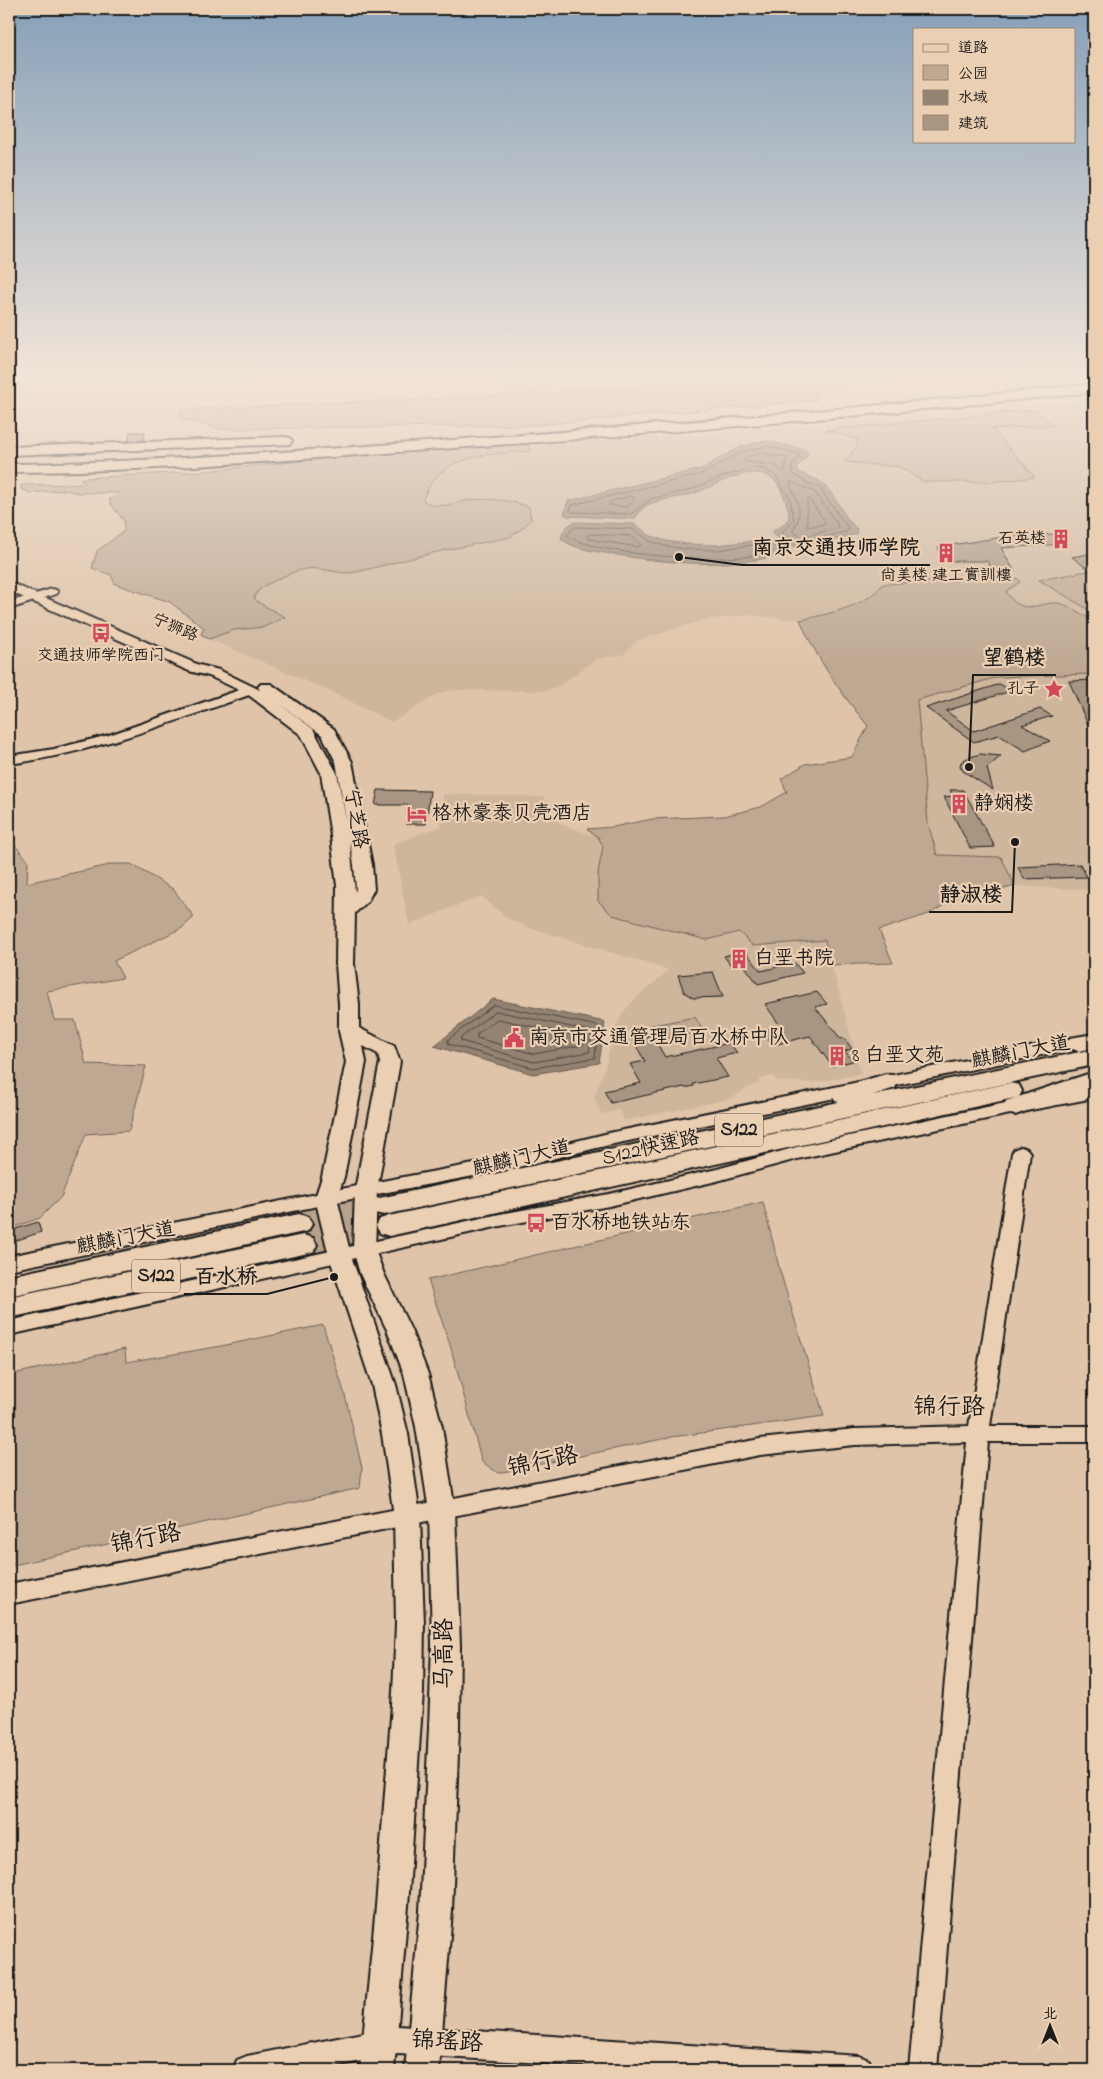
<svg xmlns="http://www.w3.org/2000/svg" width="1103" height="2079" viewBox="0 0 1103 2079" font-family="'Indie Flower','LXGW WenKai TC',sans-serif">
	<rect width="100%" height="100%" fill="#dfc4a9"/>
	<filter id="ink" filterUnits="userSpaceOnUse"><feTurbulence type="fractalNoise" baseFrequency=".02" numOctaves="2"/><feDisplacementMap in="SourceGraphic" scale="10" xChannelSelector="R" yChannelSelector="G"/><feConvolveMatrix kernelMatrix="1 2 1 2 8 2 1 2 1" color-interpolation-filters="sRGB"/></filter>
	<g filter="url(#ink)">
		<!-- built -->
		<path fill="#ceb69d" d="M1094,400V894L1090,890L1015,886L1001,857L937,855L928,823L917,700L880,589L838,611L800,620L747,615L704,620L638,640L623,655L596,659L559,686L545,691L453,690L438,694L392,722L327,690L209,639L234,630L264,627L285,617L259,603L254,598L256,592L267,585L300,570L318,569L357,572L437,552L510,537L514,503L481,500L442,506L429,504L424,501L423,498L440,472L474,458L531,451L528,446L846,423Z
			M443,794L544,797L548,815L563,825L598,837L603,846L598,873L707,940L740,932L753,946L825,940L861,1074L812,1083L778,1081L772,1076L760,1079L759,1083L745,1089L733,1098L624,1121L619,1110L601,1114L594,1097L605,1067L616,1026L623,1012L639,995L669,970L527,927L507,918L481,896L409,925L393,844L441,826Z"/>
		<!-- green -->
		<path fill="#bea892" stroke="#6d6257" d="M648,376H883L882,379L817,387L816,400L536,425L221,429L179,418L180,410L533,394L643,386Z
			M1035,410L1053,425L992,429L1035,477L992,482H924L900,467L844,462L857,447L858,440L826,430Z
			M527,444L531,451C502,454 466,453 441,472C433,478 428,489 423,498L424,501C439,511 454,502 470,500C489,498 512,500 529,507L531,520L519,531L510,537L437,552L357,572C342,575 332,570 318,569C301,567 289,574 274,581C266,585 257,589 254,598L259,603L285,617L264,627L234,630L209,639L201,634L204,628L170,602L115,584L111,575L92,568L97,551L124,531V521L110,503V499L117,496L119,493H79L66,490L30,493L21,489V485L84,484L85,481L80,479L86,478L205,471L340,457Z
			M977,570L1018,579L1020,582L1006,591C1022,621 1042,598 1063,604C1073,608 1085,616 1094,622V672L1089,674L998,677L917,700L928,823L937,855L1001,857L1015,886L987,894L972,884L956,898L929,914L879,930L893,963L832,965L825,940L753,946L739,932L707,940L612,915L598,901V873L603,846L598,837L587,829L613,827L652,819L724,816L761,807L787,792L781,779L805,764L852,757L868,726C840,692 818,661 800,620C825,615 867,606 883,584L956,580L978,574Z
			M1094,570V613L1039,580Z
			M12,842L28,860L27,883L114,864H131L173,889L194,917L182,928L114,961L123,978L47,991L54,1020H75L86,1064L146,1066L129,1131L86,1134L61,1197L40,1218L9,1229V1139L12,1137L9,1133V843Z
			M695,1017L703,1031L656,1041L648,1026Z
			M763,1202L780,1271L824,1416L672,1437L498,1473L482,1462L450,1345L428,1280Z
			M323,1325L345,1395L362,1468L360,1488L9,1566V1375L125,1349L126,1362L216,1347Z"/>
		<!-- water -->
		<path fill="#948372" stroke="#645a50" d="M767,441L805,450L809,454L797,467L798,471C805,476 818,479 823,484C836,495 842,516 857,529L856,534L804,549L797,548L772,534L773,531L782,526L789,518C789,507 785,499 780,489C763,455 720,484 695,493C679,499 658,498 644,507C639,511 638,516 634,519L568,516L564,514L568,501L701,469L740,447L759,442Z
			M575,522L634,524L651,536L666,541L687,544L717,545L764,540L785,552L784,554C729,569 668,564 612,554C594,551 576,550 561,539C563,531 566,525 575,522Z
			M493,999L605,1022L599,1063L533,1074L434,1046Z"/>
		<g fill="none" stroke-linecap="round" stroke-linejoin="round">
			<!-- shore -->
			<path stroke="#4c453e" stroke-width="1" d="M767,446L799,454V457L792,466L793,474L805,482L819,487L848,528V531L804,543H798L784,535L783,531L794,520L790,499L775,475L765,469L753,468L727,475L690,490L651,499L631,514L572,512L570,510L572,505L702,474L742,452Z
				M761,453L787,458L785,470L782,471L773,465L744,461L745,458Z
				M791,482L815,492L838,525L837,528L803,537L794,533L793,530C804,514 798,501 790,485Z
				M632,496L634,500L628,507L609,505L610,502Z
				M809,499L825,521V524L807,527V501Z
				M575,527L633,529L650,541L665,546L686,549L718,550L759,544L769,548L771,551C741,566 592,556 567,535Z
				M590,534L631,536L641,545L638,547L589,539L587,536Z
				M494,1005L598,1026L595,1058L533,1068L448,1044V1040Z
				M496,1011L590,1031L592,1033L589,1052L534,1062L461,1041V1038Z
				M498,1019L582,1037L584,1039L583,1045L534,1054L477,1038V1034Z"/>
		</g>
		<!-- building -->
		<path fill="#a89582" stroke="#1c1c1c" d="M130,432H145L144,440L128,441Z
			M1057,534L1064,544L1001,548L1015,572L994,573L987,561H943L938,547L1010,536Z
			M1094,553V565L1085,567L1072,557Z
			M1094,680V739L1069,681Z
			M1000,684L1011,691L946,711L974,731L1040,709L1052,716L1022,725L1050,741L1025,751L999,735L974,742L926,708Z
			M980,754L1001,756L987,768L993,790L963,771L960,766L961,762L967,758Z
			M378,790L430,791L426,824H406L408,805H375Z
			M950,790H963L995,847L970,848L944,797L953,796Z
			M1080,864L1087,877L1024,879L1018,867Z
			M745,951L761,971L795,963L803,973L758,984L743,964L732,967L724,956Z
			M713,972L723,997L693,998L684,992L678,975Z
			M817,992L827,1004L815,1007L841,1039L844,1038L852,1049L845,1051L853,1061L832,1066L810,1036L773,1045L763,1031L781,1027L765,1004Z
			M652,1035L665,1057L730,1043L737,1053L716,1058L728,1077L693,1084L694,1086L685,1088L684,1087L611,1103L604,1091L641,1083L630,1064L645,1061L632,1039Z
			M38,1222L41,1232L9,1243V1231Z"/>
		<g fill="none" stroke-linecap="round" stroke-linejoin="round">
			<!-- highway-tunnel -->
			<path stroke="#b8a28d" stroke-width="29" stroke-dasharray="29 14" stroke-linecap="butt" d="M299,1224L384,1206
				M303,1245L389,1226"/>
			<defs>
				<path id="minor" d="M52,589L56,590L58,592L56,594L9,609V602Z
					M251,686L257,690L255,693C174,721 94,753 9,764V756L54,749L109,735Z
					M1094,1034V1044L609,1145L506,1170L366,1196L9,1270V1256L366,1184L506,1158L609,1133Z
					M1094,1088V1098L1015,1113L797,1159L717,1181L609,1206L500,1226L9,1335V1321L500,1214L609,1194L717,1169L797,1147L1015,1101Z
					M1021,1147L1027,1149L1030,1153L990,1426H1094V1442H988L937,2070H909L967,1442L855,1445L760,1455L9,1604V1584L760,1439L855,1429L969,1426L1012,1153L1015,1149Z
					M398,2026L859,2056L869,2060L873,2070H650L398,2054L315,2070H233L237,2060L247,2056Z"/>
				<path id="major" d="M9,582L199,665L219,670L260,690L258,687L261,684H271L334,729L352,762L372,865L374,889L367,902L355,913L354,964L359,1004V1028L394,1046L400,1062L377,1190L375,1250L384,1274L411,1330L428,1374L442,1427L455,1511L460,1645L459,1727L452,1911L439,2070H405L420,1911L429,1727L432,1645L429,1511L416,1427L404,1374L387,1330L360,1274L353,1250L355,1190L380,1062L378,1054L363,1046L366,1062L344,1177L337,1198L351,1256L396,1385L408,1434L420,1516L424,1624L423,1692L408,1906L394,2070H360L376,1906L393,1692L396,1624L394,1516L382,1434L372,1385L329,1256L315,1198L322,1177L346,1062L339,1031V1004L336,964L337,886L331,836L321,773L301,735L246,693L209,676L189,671L9,591ZM277,702L322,735L336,762L354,865L356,889L355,892L349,836L337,773L313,729Z"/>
				<path id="highway" d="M1094,384V392C876,415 658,434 440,449C297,459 153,472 9,472V464C153,462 297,451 440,441C659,425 876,407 1094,384Z
					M285,437L290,438L292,441L290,444L9,455V447Z
					M1094,1034V1048L1078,1051L1070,1048L1066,1043L1070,1038Z
					M1094,1049V1065L384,1215L375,1213L371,1206L375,1199L384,1197L839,1102L835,1101L832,1095L835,1089L886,1074L895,1076L898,1082L895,1088L873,1095Z
					M1094,1072V1088L1015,1115L1006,1113L1003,1107L1006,1101Z
					M1010,1083L1019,1085L1022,1091L1019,1097L389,1236L380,1233L376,1226L380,1219L389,1216Z
					M299,1214L308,1217L312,1224L308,1231L9,1296V1276Z
					M303,1235L313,1238L317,1245L313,1252L9,1318V1297Z"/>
			</defs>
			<!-- minor casing -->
			<use href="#minor" stroke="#1c1c1c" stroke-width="4"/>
			<!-- major casing -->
			<use href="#major" stroke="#1c1c1c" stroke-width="4"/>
			<!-- highway casing -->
			<use href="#highway" stroke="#1c1c1c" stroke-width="4"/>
			<!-- minor -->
			<use href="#minor" fill="#ebcfb2" fill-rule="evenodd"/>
			<!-- major -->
			<use href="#major" fill="#ebcfb2" fill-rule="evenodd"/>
			<!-- highway -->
			<use href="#highway" fill="#ebcfb2" fill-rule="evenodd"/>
		</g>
	</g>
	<!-- sky -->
	<linearGradient id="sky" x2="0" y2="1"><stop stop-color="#86a0b9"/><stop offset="0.56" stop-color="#f1e4d8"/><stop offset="1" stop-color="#f1e4d8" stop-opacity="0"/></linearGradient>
	<rect width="1103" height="667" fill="url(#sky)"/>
	<!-- icons -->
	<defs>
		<symbol id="building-bare" viewBox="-9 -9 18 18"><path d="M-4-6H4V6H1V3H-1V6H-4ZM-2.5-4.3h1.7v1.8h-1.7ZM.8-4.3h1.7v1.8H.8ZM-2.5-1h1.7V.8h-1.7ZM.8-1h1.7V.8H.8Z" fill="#d1495b" stroke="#ebcfb2" stroke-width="2.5" paint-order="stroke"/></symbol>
		<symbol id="bus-bare" viewBox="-9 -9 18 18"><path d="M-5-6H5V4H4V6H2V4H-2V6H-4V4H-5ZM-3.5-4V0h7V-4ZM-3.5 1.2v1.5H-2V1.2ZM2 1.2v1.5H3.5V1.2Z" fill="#d1495b" stroke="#ebcfb2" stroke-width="2.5" paint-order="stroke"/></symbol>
		<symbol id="sight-bare" viewBox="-9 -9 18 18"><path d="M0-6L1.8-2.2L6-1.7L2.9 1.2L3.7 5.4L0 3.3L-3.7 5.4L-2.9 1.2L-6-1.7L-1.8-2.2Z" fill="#d1495b" stroke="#ebcfb2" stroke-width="2.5" paint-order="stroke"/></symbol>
		<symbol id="hotel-bare" viewBox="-9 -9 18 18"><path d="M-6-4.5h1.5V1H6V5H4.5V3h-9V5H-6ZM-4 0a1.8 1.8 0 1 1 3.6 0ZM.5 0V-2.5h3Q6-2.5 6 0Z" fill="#d1495b" stroke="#ebcfb2" stroke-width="2.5" paint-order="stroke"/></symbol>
		<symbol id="civic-bare" viewBox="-9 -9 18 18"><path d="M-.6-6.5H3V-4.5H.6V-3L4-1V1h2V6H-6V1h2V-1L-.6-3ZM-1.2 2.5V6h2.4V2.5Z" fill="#d1495b" stroke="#ebcfb2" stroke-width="2.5" paint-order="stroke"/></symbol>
	</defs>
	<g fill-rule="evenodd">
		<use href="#building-bare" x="1047" y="525" width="28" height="28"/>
		<use href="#building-bare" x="932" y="539" width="28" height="28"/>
		<use href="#bus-bare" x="87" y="619" width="28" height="28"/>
		<use href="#sight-bare" x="1040" y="675" width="28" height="28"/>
		<use href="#building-bare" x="945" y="790" width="28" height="28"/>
		<use href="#hotel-bare" x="403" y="800" width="28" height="28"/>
		<use href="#building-bare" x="725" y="945" width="28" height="28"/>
		<use href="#civic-bare" x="500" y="1024" width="28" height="28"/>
		<use href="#building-bare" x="823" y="1042" width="28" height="28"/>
		<use href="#bus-bare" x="522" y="1209" width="28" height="28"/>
	</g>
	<g text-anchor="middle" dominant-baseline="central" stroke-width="4.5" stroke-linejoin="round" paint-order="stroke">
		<!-- far-poi labels -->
		<g font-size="16" fill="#1c1c1c" stroke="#ebcfb2" text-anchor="end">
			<text x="1046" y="539">石英楼</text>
			<text x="946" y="576" text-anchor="middle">尚美楼 建工實訓樓</text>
			<text x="101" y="656" text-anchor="middle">交通技师学院西门</text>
			<text x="1039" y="689">孔子</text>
		</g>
		<!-- far-street labels -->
		<g font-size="16" fill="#1c1c1c" stroke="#ebcfb2">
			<text transform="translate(175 628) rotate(23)">宁狮路</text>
		</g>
		<!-- shield labels -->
		<g fill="#ebcfb2" stroke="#5a5249" stroke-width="1">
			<rect x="715" y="1113.5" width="48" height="33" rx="4"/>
			<rect x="132" y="1259.5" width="48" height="33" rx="4"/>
		</g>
		<g font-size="19" font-weight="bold" fill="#1c1c1c">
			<text x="739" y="1130">S122</text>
			<text x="156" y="1276">S122</text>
		</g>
		<!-- poi labels -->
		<g font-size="20" fill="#1c1c1c" stroke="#ebcfb2" text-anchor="start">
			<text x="974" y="804">静娴楼</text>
			<text x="432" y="814">格林豪泰贝壳酒店</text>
			<text x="754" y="959">白垩书院</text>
			<text x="529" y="1038">南京市交通管理局百水桥中队</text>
			<text x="852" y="1056">8 白垩文苑</text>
			<text x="551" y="1223">百水桥地铁站东</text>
		</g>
		<!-- street labels -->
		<g font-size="20" fill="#1c1c1c" stroke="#ebcfb2">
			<text transform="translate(355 819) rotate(80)">宁芝路</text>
			<text transform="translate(1021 1053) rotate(-11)">麒麟门大道</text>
			<text transform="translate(651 1149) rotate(-13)">S122快速路</text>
			<text transform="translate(522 1159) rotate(-13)">麒麟门大道</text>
			<text transform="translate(126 1239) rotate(-11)">麒麟门大道</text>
		</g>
		<!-- near-street labels -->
		<g font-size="24" fill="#1c1c1c" stroke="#ebcfb2">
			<text x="949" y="1408">锦行路</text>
			<text transform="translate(543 1463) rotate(-12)">锦行路</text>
			<text transform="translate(146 1540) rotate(-11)">锦行路</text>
			<text transform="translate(445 1654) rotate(-90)">马高路</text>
			<text transform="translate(447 2043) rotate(3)">锦瑶路</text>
		</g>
	</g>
	<!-- callouts -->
	<path fill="none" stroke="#1c1c1c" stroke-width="2" d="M679 557L742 565H930M969 767L973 675H1056M1015 842L1012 912H929M334 1277L267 1294H184"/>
	<g fill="#1c1c1c" stroke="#ebcfb2" stroke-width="2">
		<circle cx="679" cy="557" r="5"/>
		<circle cx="969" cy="767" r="5"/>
		<circle cx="1015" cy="842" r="5"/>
		<circle cx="334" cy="1277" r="5"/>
	</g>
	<g font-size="21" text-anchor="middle" font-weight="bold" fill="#1c1c1c" stroke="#ebcfb2" stroke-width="4.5" stroke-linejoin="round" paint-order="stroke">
		<text x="836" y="554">南京交通技师学院</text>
		<text x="1014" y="664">望鹤楼</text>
		<text x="971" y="901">静淑楼</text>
		<text x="226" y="1283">百水桥</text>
	</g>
	<!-- margin -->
	<rect width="1103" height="2079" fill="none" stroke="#ebcfb2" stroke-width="30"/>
	<rect x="15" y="15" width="1073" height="2049" fill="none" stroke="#1c1c1c" stroke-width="2" filter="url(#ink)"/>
	<!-- legend -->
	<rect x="913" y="28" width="162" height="115" fill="#ebcfb2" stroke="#988776"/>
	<rect x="923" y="44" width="25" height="8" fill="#ebcfb2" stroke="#988776"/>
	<text x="958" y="52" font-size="15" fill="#1c1c1c">道路</text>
	<rect x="923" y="65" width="25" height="15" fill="#bea892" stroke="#988776"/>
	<text x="958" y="78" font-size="15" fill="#1c1c1c">公园</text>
	<rect x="923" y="90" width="25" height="15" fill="#948372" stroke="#988776"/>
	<text x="958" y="102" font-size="15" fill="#1c1c1c">水域</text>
	<rect x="923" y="115" width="25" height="15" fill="#a89582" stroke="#988776"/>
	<text x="958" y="128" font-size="15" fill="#1c1c1c">建筑</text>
	<!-- north arrow -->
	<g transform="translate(1050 2026)" stroke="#ebcfb2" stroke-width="4" paint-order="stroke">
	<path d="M0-4L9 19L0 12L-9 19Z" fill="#1c1c1c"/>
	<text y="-8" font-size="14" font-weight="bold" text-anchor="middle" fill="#1c1c1c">北</text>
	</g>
</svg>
